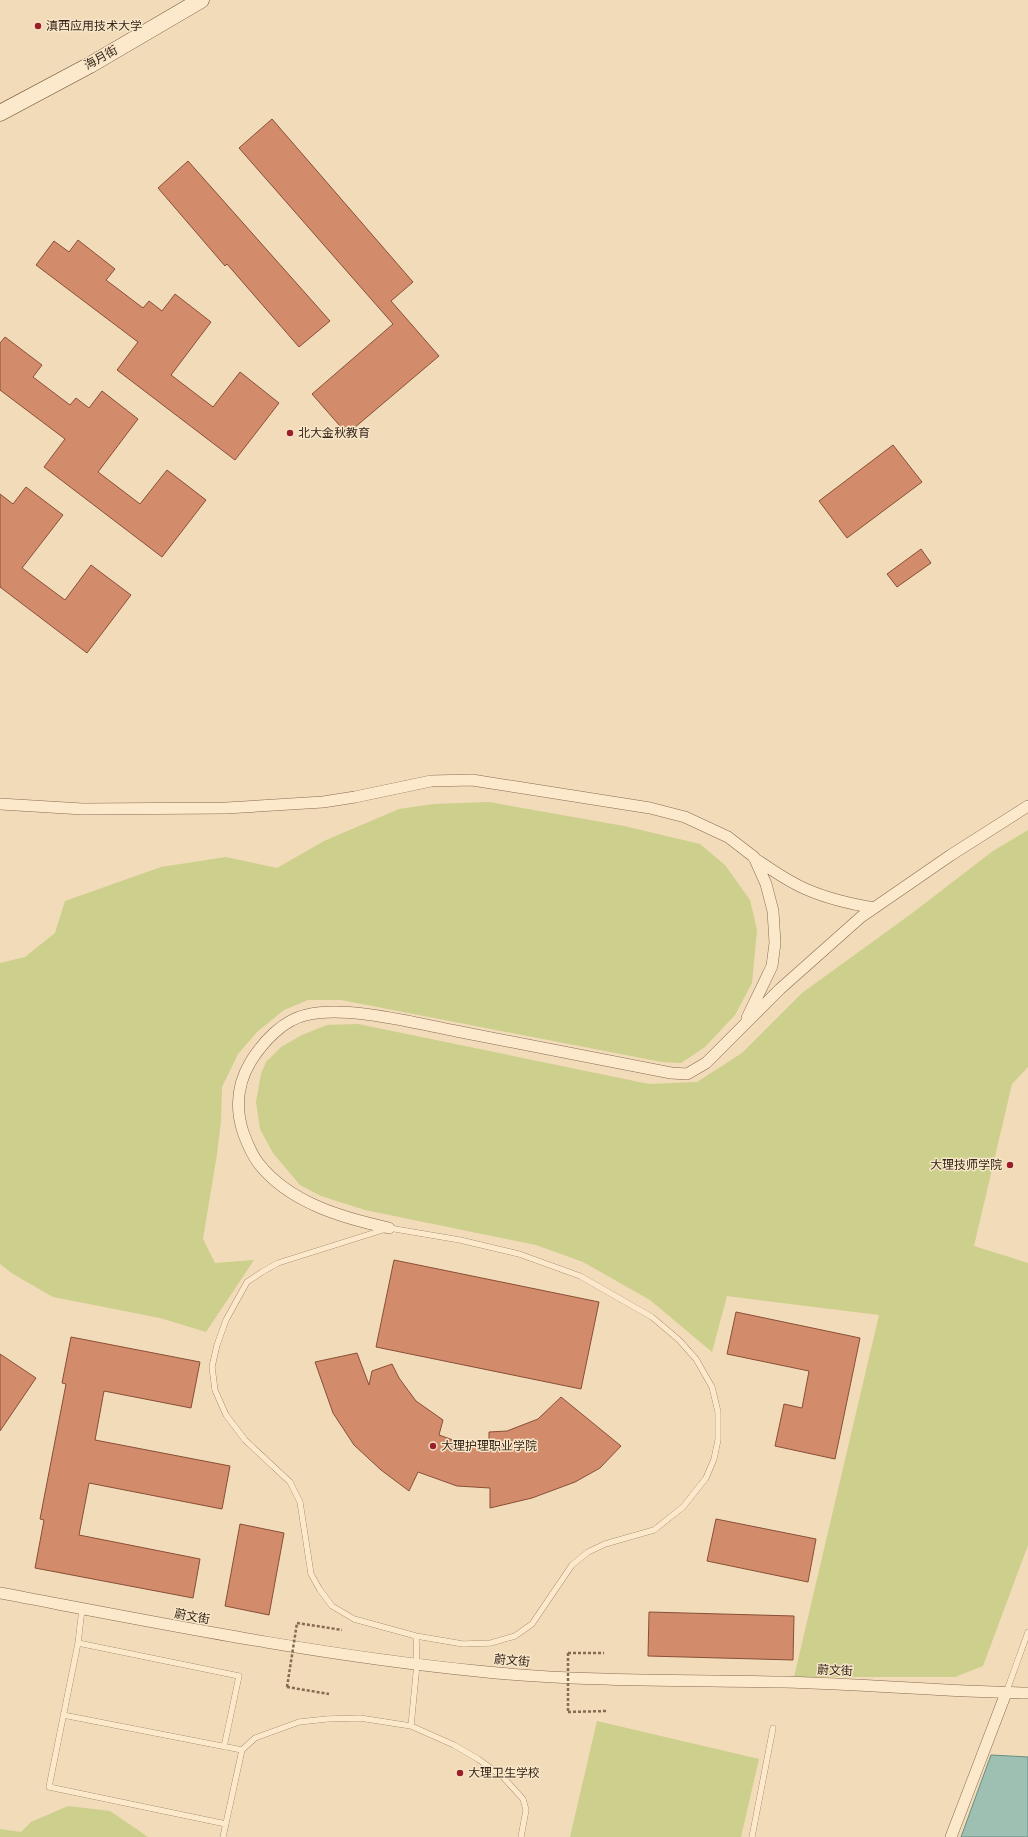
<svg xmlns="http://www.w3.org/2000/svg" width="1028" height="1837" viewBox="0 0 1028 1837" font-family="Spectral,'Noto Sans SC',serif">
	<rect width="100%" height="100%" fill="#f1dbb8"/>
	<!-- green -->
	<path fill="#cdcf8c" d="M489,802L624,826L700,844L725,865L750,900L757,930L752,983L735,1015L705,1047L681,1063L662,1062L341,1000H308L284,1010L257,1032L238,1054L222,1087L221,1121L217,1154L203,1239L215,1263L254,1260L206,1332L160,1318L53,1297L13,1274L0,1264V963L25,957L55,933L65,901L161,867L226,857L277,868L324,841L399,809L434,804Z
		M1028,830V1067L1012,1084L974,1246L1028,1263V1545L983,1666L955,1677H794L879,1315L727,1296L712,1352L650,1300L583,1262L536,1245L365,1210L321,1196L300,1185L273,1153L260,1129L256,1102L261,1074L266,1062L281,1047L302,1035L327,1025L358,1024L649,1084L697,1082L742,1053L802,993L911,914L993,851Z
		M597,1721L759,1759L741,1837H570Z
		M68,1806L110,1811L148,1837H0V1829L21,1832L31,1822Z"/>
	<!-- water -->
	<path fill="#9ec0b3" stroke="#658e80" d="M991,1755L1028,1757V1837H961Z"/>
	<!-- building -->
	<path fill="#d28c6b" stroke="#894f37" d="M272,119L413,282L391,301L439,356L347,434L312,394L393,324L239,148Z
		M188,161L330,321L299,347L227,264L225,266L158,188Z
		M78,240L115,269L106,280L143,308L149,301L162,311L175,294L211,322L171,375L213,407L240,372L279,403L235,460L117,370L138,342L36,265L54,241L69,252Z
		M5,337L42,365L33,377L70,405L76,398L89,408L102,391L138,419L98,472L140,504L167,470L206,500L162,557L44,467L65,439L0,390V343Z
		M893,445L922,482L847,538L819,501Z
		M26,487L63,515L22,568L65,600L91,565L131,595L87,653L0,587V494L13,504Z
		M921,549L931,563L897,587L887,574Z
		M394,1260L599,1302L581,1389L376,1347Z
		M736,1312L860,1338L835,1459L775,1446L784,1404L802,1408L809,1371L727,1354Z
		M71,1337L200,1362L191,1408L104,1391L95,1440L230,1466L222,1509L89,1483L79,1535L200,1559L193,1598L35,1568L44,1520L40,1519L66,1384L62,1383Z
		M357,1353L369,1385L372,1371L392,1364L399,1378L416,1401L443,1420L439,1435L467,1445L489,1448V1432L507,1431L538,1419L561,1397L621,1446L600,1468L575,1482L532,1498L490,1508V1488L457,1486L418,1472L409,1491L381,1470L354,1445L333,1413L315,1362Z
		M0,1354L36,1378L0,1431Z
		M716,1519L816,1539L808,1582L707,1561Z
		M240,1524L284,1533L269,1615L225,1606Z
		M649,1612L794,1616L793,1660L648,1656Z"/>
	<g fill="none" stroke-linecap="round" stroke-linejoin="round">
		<defs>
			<path id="lane" d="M389,1228L460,1240L519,1254L580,1276L652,1317L679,1340L696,1359L712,1387L718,1412V1440L714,1459L706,1478L683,1507L654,1530L605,1544L588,1552L572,1565L532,1624L515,1636L491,1643L463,1644L416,1636L354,1619L332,1606L320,1590L311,1574L300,1502L290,1482L245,1440L226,1415L215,1390L212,1367L217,1345L226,1320L247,1282L262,1272L278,1263Z
				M82,1609L78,1643L49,1787L226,1824
				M78,1643L239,1676L224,1747
				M1006,1693L1028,1632
				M63,1715L242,1750
				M411,1726L417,1664L416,1636
				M223,1837L242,1750L255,1738L299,1722L327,1719L360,1718L411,1726L454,1745L478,1759L503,1777L523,1799L526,1810L521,1837
				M752,1837L773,1728"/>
			<path id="street" d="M0,804L83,809L226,808L323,802L355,797L431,781L472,780L650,808L685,817L728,837L754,857L766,884L773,911L775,943L772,966L747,1018
				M754,858C771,869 788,882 808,890C829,899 851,904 874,908
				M389,1228C343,1218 290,1203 259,1164C252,1155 247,1143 243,1132C235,1107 237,1084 251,1061C263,1042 283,1020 306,1015C347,1005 414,1023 456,1031C528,1045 599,1059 671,1073L687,1074L706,1063L780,989L861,917L951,855L1028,806
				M0,1593C159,1623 316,1655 477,1671C579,1682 681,1680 784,1682C865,1684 947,1692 1028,1693
				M951,1837L1006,1693"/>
			<path id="secondary" d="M0,113L90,65L201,0"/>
		</defs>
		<!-- lane casing -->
		<use href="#lane" stroke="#886a52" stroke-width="6"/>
		<!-- street casing -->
		<use href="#street" stroke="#886a52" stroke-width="12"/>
		<!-- secondary casing -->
		<use href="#secondary" stroke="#694b36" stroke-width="17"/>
		<!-- path -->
		<path stroke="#886a52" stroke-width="2.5" stroke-dasharray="3 2" stroke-linecap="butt" d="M297,1623L342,1630
			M568,1653H604
			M287,1687L329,1694
			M568,1712L606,1711"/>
		<!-- lane -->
		<use href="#lane" stroke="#fce9cc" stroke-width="5.5"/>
		<!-- street -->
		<use href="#street" stroke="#fce9cc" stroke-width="11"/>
		<!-- secondary -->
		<use href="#secondary" stroke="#fce9cc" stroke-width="16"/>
		<!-- path-bridge -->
		<path stroke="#886a52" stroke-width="2.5" stroke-dasharray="3 2" stroke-linecap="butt" d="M568,1653V1712
			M287,1687L297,1623"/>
	</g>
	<!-- markers -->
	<g fill="#9b1e2b" stroke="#f8e6c8" stroke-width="1.5">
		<circle cx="38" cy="26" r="4"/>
		<circle cx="290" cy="433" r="4"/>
		<circle cx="1010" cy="1165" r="4"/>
		<circle cx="433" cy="1446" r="4"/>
		<circle cx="460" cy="1773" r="4"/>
	</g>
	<g text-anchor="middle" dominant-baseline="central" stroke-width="3" stroke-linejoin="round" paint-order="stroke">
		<!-- poi labels -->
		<g font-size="12" fill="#352419" stroke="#f8e6c8" text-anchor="start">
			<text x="46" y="26">滇西应用技术大学</text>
			<text x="298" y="433">北大金秋教育</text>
			<text x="1002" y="1165" text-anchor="end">大理技师学院</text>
			<text x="441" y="1446">大理护理职业学院</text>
			<text x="468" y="1773">大理卫生学校</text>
		</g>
		<!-- street labels -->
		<g font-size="12" fill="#352419" stroke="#f8e6c8">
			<text transform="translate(101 58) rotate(-29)">海月街</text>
			<text transform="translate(192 1617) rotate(10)">蔚文街</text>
			<text transform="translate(512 1661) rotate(5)">蔚文街</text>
			<text transform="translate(835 1671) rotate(2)">蔚文街</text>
		</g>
	</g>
</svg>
